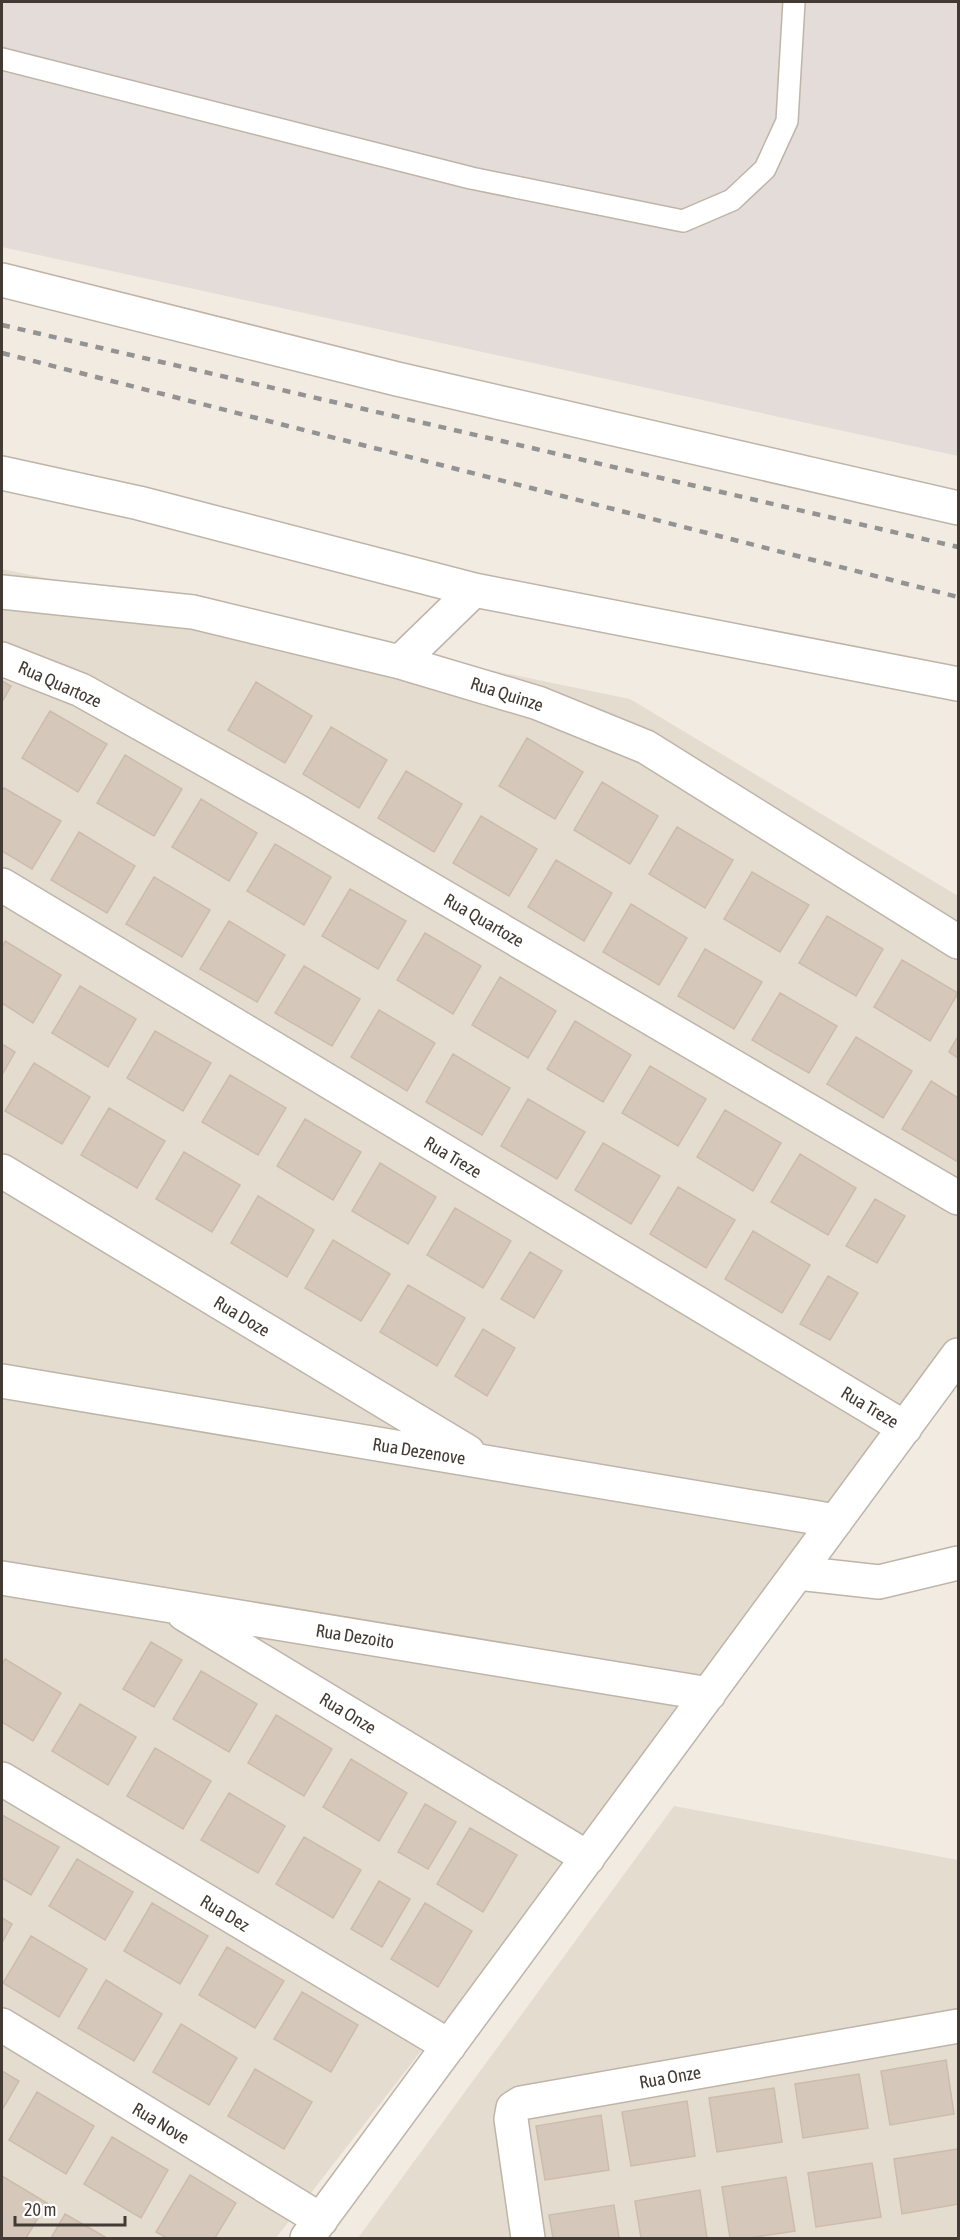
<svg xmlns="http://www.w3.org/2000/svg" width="960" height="2240" viewBox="0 0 960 2240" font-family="'Asap Condensed',sans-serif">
	<rect width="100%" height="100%" fill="#f1ebe2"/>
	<!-- residential -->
	<path fill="#e5dcd0" d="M2,569L630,699L958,896V1359L276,2238H2Z
		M674,1806L958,1860V2238H358Z"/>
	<!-- industrial -->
	<path fill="#e3dcd8" d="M2,2H958V456L2,247Z"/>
	<!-- building -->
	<path fill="#d5c8bb" stroke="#cdbcab" stroke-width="1.5" d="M2,681L11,686L2,702Z
		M256,682L312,716L285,763L228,730Z
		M50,711L107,744L78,792L22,758Z
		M331,727L387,760L359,808L303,774Z
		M527,738L583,772L555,819L499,786Z
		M125,755L182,789L154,836L97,803Z
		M406,771L462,804L434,852L378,818Z
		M602,782L658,816L630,864L574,830Z
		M4,788L61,821L32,869L2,851V792Z
		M201,799L257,833L229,881L172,847Z
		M481,816L537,849L509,896L453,863Z
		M677,827L733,860L705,908L649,874Z
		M79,832L135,866L107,913L51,880Z
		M275,844L331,877L304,925L247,891Z
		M556,860L612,893L584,941L528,907Z
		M752,872L809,905L780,952L724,919Z
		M154,877L210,910L182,957L126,924Z
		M350,889L406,921L378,969L322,936Z
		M631,904L687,938L659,985L603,952Z
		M827,916L883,949L856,996L799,963Z
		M229,921L285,955L257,1002L200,969Z
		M425,933L481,966L453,1014L397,980Z
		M5,941L61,975L33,1023L2,1003V948Z
		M705,949L762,982L734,1029L678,996Z
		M902,960L958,993L930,1041L874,1007Z
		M304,966L360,999L332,1046L275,1013Z
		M500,977L556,1011L528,1058L472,1025Z
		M80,986L136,1019L108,1067L52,1033Z
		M780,993L837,1026L809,1073L752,1040Z
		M379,1010L435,1043L407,1091L351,1057Z
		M575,1021L631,1055L603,1102L547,1069Z
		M155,1031L211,1063L183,1111L127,1078Z
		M958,1036V1058L949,1052Z
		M856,1037L912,1071L883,1118L827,1084Z
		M2,1044L15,1052L2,1075Z
		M453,1054L510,1088L482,1135L426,1102Z
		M34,1063L90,1097L62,1144L5,1111Z
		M650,1066L706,1099L678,1146L622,1113Z
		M230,1075L286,1108L258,1155L202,1122Z
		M931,1081L958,1098V1162L902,1129Z
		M528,1099L585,1132L557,1179L501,1146Z
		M109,1108L165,1141L137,1188L81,1155Z
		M725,1110L781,1143L753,1191L697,1157Z
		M305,1119L361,1152L333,1200L277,1166Z
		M603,1143L660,1176L631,1224L575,1190Z
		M184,1152L240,1185L212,1232L156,1199Z
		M800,1154L856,1188L828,1235L771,1202Z
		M380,1163L436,1197L408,1244L352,1211Z
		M678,1187L735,1220L706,1268L650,1234Z
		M258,1196L314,1230L287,1277L231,1243Z
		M875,1199L905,1216L877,1263L846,1246Z
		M455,1208L511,1241L483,1288L427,1255Z
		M753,1231L810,1265L782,1313L725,1279Z
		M333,1240L390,1274L361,1321L305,1288Z
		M530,1252L562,1271L534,1318L501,1299Z
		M828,1276L858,1293L830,1340L800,1324Z
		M408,1285L465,1318L437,1366L380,1332Z
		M483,1329L515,1348L487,1396L455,1376Z
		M151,1642L182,1660L154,1707L123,1689Z
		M5,1659L61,1693L33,1741L2,1722V1665Z
		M201,1671L257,1704L229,1752L173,1719Z
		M80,1704L136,1737L108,1785L52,1751Z
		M276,1715L332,1749L304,1796L248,1763Z
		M155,1748L211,1781L183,1829L127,1796Z
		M351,1759L407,1793L379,1841L323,1807Z
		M229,1793L285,1826L258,1873L201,1840Z
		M425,1804L456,1822L428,1869L398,1852Z
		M2,1815L59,1847L31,1895L2,1878Z
		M470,1828L517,1855L483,1912L437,1884Z
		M304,1837L361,1870L333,1918L276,1884Z
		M77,1859L133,1892L105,1940L49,1906Z
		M379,1881L410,1899L382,1947L351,1929Z
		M152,1903L208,1936L180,1984L124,1951Z
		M425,1903L472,1931L438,1987L391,1959Z
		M2,1918L12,1924L2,1943Z
		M31,1936L87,1969L59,2017L3,1983Z
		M227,1947L284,1981L255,2028L199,1995Z
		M106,1980L162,2014L134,2061L78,2028Z
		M302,1992L358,2025L331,2072L274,2039Z
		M181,2024L237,2058L209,2105L153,2072Z
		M946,2060L954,2114L890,2125L881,2071Z
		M255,2069L312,2102L284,2149L228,2116Z
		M2,2071L19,2081L2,2110Z
		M859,2074L868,2128L803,2138L795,2084Z
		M774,2088L782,2142L717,2152L709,2098Z
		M37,2092L94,2126L66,2174L9,2140Z
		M687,2101L695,2156L631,2166L622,2112Z
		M601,2115L609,2170L545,2180L536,2126Z
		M112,2137L168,2170L141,2218L84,2184Z
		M958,2149V2204L902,2214L894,2159Z
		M872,2163L881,2217L816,2227L808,2173Z
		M190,2175L236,2203L215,2238H167L156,2232Z
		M2,2176L47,2203L26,2238H2Z
		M786,2177L795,2231L748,2238H730L722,2187Z
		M700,2190L707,2238H641L635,2201Z
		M614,2205L619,2238H553L549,2215Z
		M65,2214L107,2238H51Z"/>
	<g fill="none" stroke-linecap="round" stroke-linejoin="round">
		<defs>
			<path id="service" d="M2,59L471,178L683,221L732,200L765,169L787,121L794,2"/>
			<path id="minor" d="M2,280L397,379L958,508
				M2,473L139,503L474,590L958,684
				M2,592L193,612L400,662L538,703L646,747L958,942
				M2,659L81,690L297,811L958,1198
				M400,662L474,590
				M2,885L905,1428
				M2,1171L468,1452
				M2,1381L836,1521
				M798,1573L879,1582L958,1563
				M2,1578L709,1694
				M184,1614L588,1858
				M2,1779L449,2046
				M2,2025L321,2220
				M307,2238L958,1355
				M528,2238L511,2119L513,2108L521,2103L958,2026"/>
		</defs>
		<!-- service casing -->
		<use href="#service" stroke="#bfb4a8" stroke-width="24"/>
		<!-- minor casing -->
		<use href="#minor" stroke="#bfb4a8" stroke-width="36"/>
		<!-- service -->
		<use href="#service" stroke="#fff" stroke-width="21"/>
		<!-- minor -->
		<use href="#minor" stroke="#fff" stroke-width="33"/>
		<!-- rail -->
		<path stroke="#939393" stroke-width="4.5" stroke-dasharray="8 8" stroke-linecap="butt" d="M2,325L958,547
			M2,353L958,597"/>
	</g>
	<g text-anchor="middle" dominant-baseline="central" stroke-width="4.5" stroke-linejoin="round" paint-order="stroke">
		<!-- street labels -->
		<g font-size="18" fill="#423a33" stroke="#fff">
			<text transform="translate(60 684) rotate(24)">Rua Quartoze</text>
			<text transform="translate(507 694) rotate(18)">Rua Quinze</text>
			<text transform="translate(484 920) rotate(30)">Rua Quartoze</text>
			<text transform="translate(453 1157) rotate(31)">Rua Treze</text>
			<text transform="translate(242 1316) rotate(31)">Rua Doze</text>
			<text transform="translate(870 1407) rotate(31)">Rua Treze</text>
			<text transform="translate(419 1451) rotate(9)">Rua Dezenove</text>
			<text transform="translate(355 1636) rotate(9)">Rua Dezoito</text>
			<text transform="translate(348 1713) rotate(31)">Rua Onze</text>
			<text transform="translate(225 1913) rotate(31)">Rua Dez</text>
			<text transform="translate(670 2077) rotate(-10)">Rua Onze</text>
			<text transform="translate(161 2123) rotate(31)">Rua Nove</text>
		</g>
	</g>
	<!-- border -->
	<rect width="960" height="2240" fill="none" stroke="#423a33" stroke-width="6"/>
	<!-- scale -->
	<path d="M15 2216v9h110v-9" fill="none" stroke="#423a33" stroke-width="3"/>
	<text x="24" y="2216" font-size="18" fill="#423a33" stroke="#ffffff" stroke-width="4.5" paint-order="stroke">20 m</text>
</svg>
